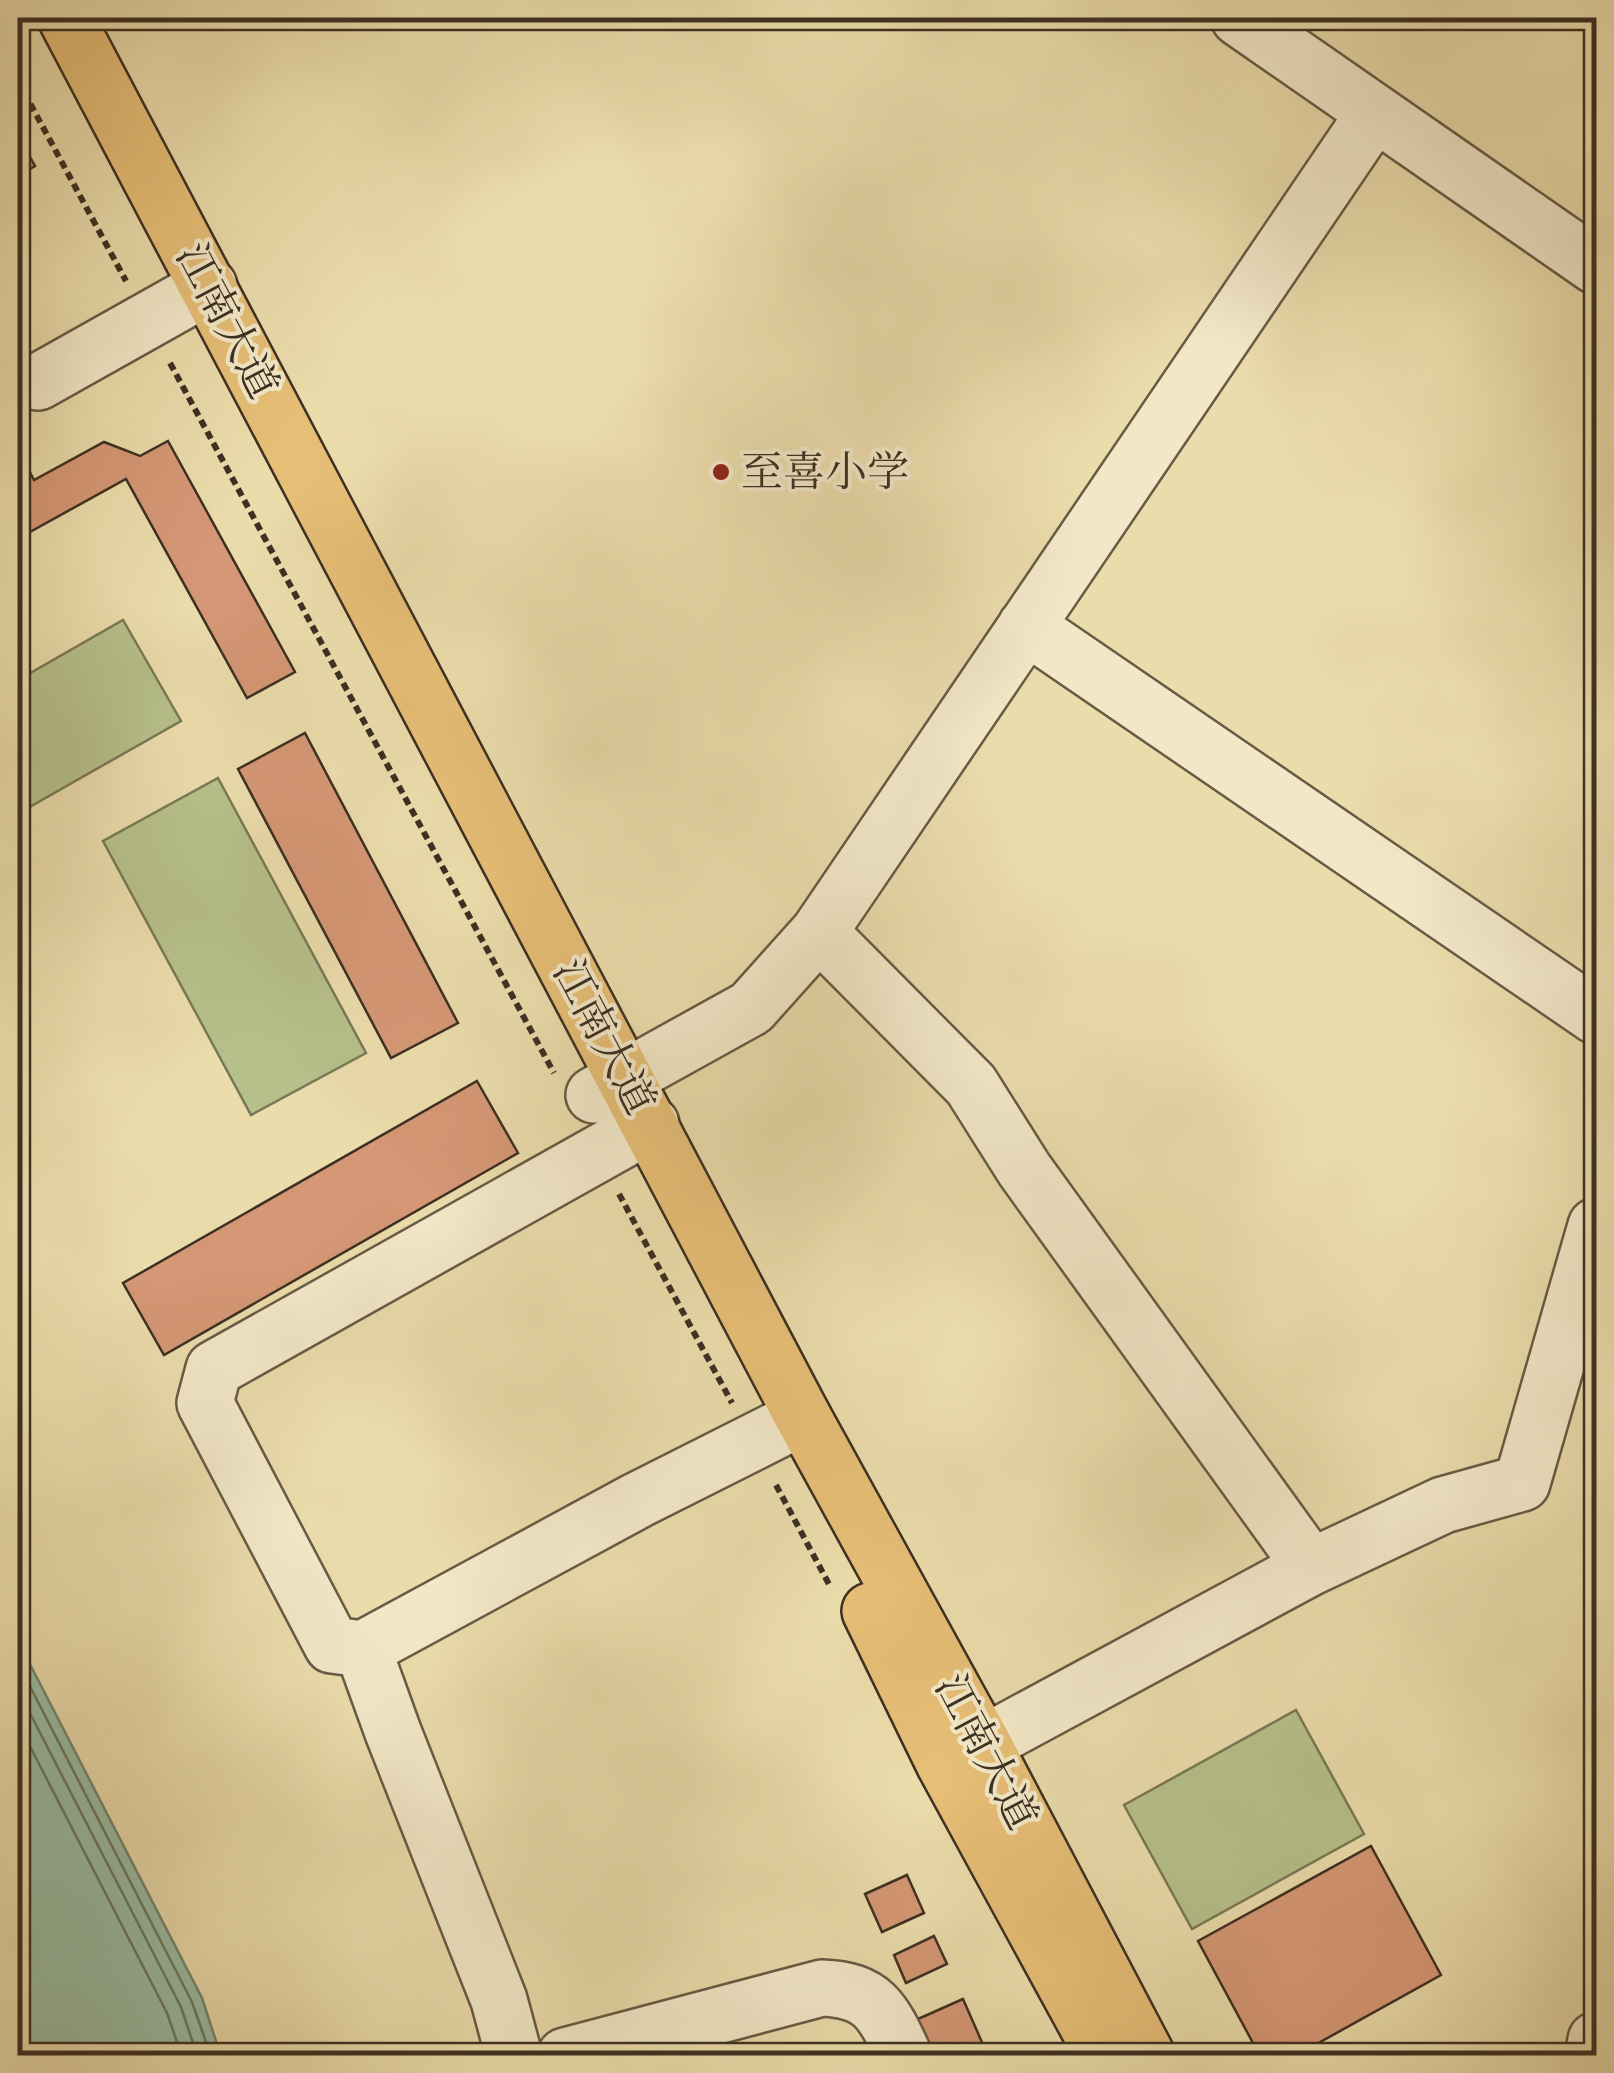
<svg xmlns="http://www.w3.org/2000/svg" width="1614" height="2073" viewBox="0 0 1614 2073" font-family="Cardo,'Noto Serif SC',serif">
	<rect width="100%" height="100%" fill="#ebdcab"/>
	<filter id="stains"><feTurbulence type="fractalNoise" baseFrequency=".002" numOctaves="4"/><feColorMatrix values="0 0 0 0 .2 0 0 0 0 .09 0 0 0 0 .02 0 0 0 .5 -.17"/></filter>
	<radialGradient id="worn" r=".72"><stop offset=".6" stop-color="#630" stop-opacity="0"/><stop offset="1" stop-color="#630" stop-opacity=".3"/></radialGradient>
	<!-- green -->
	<path fill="#b6c08a" stroke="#797856" stroke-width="2.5" d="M123,620L181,721L26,809L18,794V664L25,676Z
		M218,778L366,1053L251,1115L103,841Z
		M1296,1710L1364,1834L1192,1929L1124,1805Z"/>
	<!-- water -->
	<path fill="#99bca3" stroke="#74846f" stroke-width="2.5" d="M18,1641L202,1998L216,2041L215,2055H18Z"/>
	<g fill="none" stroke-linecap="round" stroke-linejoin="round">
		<!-- shore -->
		<path stroke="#6a7662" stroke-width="2.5" d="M18,1663L192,2002L206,2042L205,2056
			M18,1690L181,2007L193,2043V2056
			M18,1723L167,2013L178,2045V2056"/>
	</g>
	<!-- building -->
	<path fill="#d59775" stroke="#3c3022" stroke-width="2.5" d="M18,135L35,166L18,176Z
		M168,441L295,672L247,698L126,479L28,533L18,514V450L34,480L104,442L140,456Z
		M305,733L458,1023L391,1058L238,769Z
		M477,1081L518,1153L164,1355L123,1283Z
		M1371,1846L1441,1975L1295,2056H1260L1198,1941Z
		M907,1875L924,1913L882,1932L865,1894Z
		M934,1936L947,1964L906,1983L894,1955Z
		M963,1999L988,2056H934L918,2019Z"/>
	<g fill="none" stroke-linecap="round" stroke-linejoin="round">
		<defs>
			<path id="minor" d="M1239,18L1596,266
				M38,382L209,286
				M1026,626L1596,1016
				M819,932L971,1085L1024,1169L1311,1567
				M594,1095L751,1008L819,932L1374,114
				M651,1124L214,1369L205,1403L332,1645L363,1649L638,1500L803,1417
				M363,1649L393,1732L499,2000L514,2056
				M983,1744L1311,1567L1443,1505L1522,1483L1596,1226
				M565,2056L822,1988C874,1990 883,2011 904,2056
				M1593,2056L1596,2040"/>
			<path id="major" d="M66,18L803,1417L983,1744L1147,2056
				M870,1611L944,1763L1104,2056"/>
		</defs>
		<!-- minor casing -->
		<use href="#minor" stroke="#685b44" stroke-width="60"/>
		<!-- major casing -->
		<use href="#major" stroke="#3c3022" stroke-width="60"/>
		<!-- path -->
		<path stroke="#3c3022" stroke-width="6" stroke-dasharray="8 5" stroke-linecap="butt" d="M18,81L126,281
			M170,363L554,1073
			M619,1194L732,1403
			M776,1485L831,1588"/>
		<!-- minor -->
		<use href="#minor" stroke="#f2e8c8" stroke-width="55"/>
		<!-- major -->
		<use href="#major" stroke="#e6be76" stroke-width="55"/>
	</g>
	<!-- markers -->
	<circle fill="#8f2418" stroke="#f2e8c8" stroke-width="4" cx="721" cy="472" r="10"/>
	<g text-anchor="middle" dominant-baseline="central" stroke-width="8" stroke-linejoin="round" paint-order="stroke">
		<!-- street labels -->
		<g font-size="42" fill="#3c3022" stroke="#f2e8c8">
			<text transform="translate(227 321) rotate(62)">江南大道</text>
			<text transform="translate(604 1037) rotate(62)">江南大道</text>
			<text transform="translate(986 1752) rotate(62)">江南大道</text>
		</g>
		<!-- poi labels -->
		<g font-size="42" fill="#3c3022" stroke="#f2e8c8" text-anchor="start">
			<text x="741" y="472">至喜小学</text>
		</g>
	</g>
	<!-- margin -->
	<rect width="1614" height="2073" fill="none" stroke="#ebdcab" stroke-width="60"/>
	<rect x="20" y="20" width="1574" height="2033" fill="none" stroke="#3c3022" stroke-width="5"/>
	<rect x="30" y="30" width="1554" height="2013" fill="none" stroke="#3c3022" stroke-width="2.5"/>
	<rect width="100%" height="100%" filter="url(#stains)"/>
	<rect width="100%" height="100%" fill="url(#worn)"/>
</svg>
